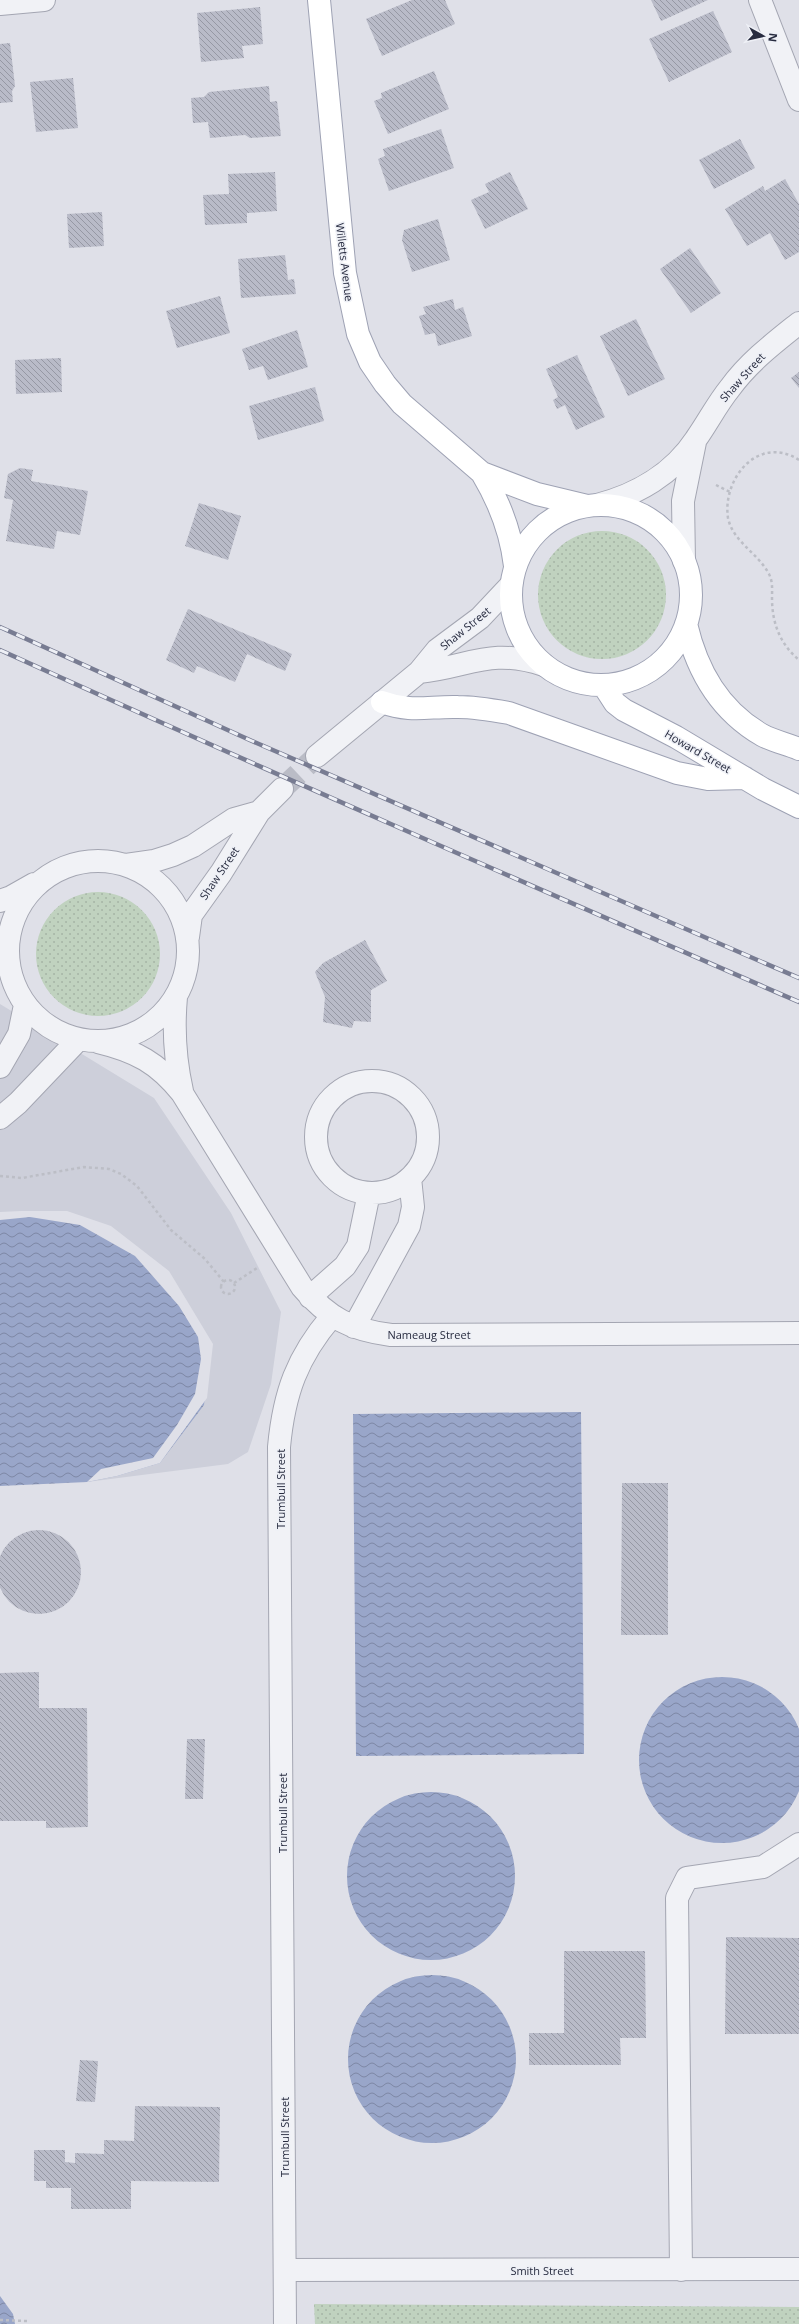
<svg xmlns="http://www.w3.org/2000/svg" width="799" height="2324" viewBox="0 0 799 2324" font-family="'Open Sans',sans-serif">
	<defs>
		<pattern id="grass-dots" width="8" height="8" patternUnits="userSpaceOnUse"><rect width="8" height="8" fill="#c0d2bf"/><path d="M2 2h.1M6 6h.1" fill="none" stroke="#a5b4a5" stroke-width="1.8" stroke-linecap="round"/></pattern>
		<pattern id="water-waves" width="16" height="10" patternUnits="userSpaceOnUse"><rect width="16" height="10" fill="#99a6c9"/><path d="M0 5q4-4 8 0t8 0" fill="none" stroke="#7d87a5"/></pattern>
		<pattern id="building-back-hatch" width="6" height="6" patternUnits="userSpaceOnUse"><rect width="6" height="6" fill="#b9bbc8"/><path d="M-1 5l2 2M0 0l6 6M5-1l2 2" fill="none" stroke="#9698a4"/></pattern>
	</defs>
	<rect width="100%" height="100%" fill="#dfe0e8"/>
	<!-- built -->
	<path fill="#cdcfda" d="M0,1004L154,1098L231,1213L281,1312L271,1384L248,1452L228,1464L87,1482L160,1463L0,1214Z"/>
	<!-- grass -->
	<path fill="url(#grass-dots)" d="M538 595a64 64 0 1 1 128 0a64 64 0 1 1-128 0Z
		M36 954a62 62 0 1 1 124 0a62 62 0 1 1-124 0Z
		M314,2304L799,2307V2324H315Z"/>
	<!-- water -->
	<path fill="url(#water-waves)" d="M66,1213L167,1272L211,1345L204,1405L160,1463L117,1476L87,1482L0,1486V1214Z
		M581,1412L584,1754L356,1756L353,1414Z
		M639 1760a83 83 0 1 1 166 0a83 83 0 1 1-166 0Z
		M347 1876a84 84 0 1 1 168 0a84 84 0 1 1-168 0Z
		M348 2059a84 84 0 1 1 168 0a84 84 0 1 1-168 0Z
		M0,2296L13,2314L15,2324H0Z"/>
	<!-- pier -->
	<path fill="#dfe0e8" d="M21,1211H67L111,1226L169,1271L213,1344L207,1398L160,1463L117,1476L87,1482L101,1469L153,1458L177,1425L195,1394L201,1359L198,1337L179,1306L135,1256L80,1225L30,1217L0,1220V1212Z"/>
	<!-- building -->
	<path fill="url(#building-back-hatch)" d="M412,0H445L455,24L382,56L366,19Z
		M651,0H708L661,21Z
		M260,7L263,44L242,46L244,58L201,62L197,13Z
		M713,11L732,52L669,82L649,39Z
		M10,43L15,86L12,91L13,102L0,103V44Z
		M434,71L449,109L388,134L374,101L382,98L381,93Z
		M73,78L78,128L36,132L30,82Z
		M269,86L270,102L277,101L281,136L250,138L245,135L210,138L208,122L193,123L191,98L204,97L209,92Z
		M441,129L454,168L389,191L378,159L385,156L383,149Z
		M740,139L755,168L714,189L699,160Z
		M275,172L277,211L247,213V223L205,225L203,195L229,194L228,174Z
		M510,172L528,209L485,229L471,200L489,192L485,184Z
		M785,179L799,204V252L785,260L770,233L747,246L725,209L763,186L765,191Z
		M102,212L104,246L69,248L67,214Z
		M438,219L450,260L412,272L402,240L404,230Z
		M690,248L721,293L691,313L660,269Z
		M285,255L288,280L294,279L296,294L241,298L238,259Z
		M220,296L230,333L177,348L166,311Z
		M453,299L455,310L463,307L472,336L438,346L435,333L425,335L419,316L426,314L423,307Z
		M636,319L665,379L628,396L600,336Z
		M297,330L308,367L268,380L263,366L249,370L242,349Z
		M577,355L605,417L576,430L565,405L557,409L553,400L558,397L546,369Z
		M61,358L62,392L16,394L15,360Z
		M799,372V388L791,378Z
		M315,387L324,421L258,440L249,406Z
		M20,468L33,470L31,481L88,491L80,535L57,531L54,549L6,541L13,500L4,498L8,474Z
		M199,503L241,516L228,560L185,546Z
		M188,609L292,654L285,671L247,654L235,682L197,666L194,673L166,660Z
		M365,940L387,981L371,990V1022L354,1021L352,1028L323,1022L325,997L315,972L323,963Z
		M622,1483H668V1635H621Z
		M-3 1572a42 42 0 1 1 84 0a42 42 0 1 1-84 0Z
		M39,1672V1708H87L88,1827L46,1828V1821H0V1673Z
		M187,1739H205L203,1799H185Z
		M726,1937L799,1938V2034H725Z
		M564,1951H645L646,2038H620L621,2065H529V2033H564Z
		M80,2060L98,2061L95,2102L76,2101Z
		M135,2106L220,2107L219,2182L131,2181V2209H71V2188H46V2181H34V2150H65V2162L75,2163V2153L104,2154V2140L134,2141Z"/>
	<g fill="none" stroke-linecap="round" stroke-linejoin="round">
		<!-- minor-tunnel -->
		<path stroke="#babcc6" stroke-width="22" stroke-dasharray="22 11" stroke-linecap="butt" d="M282,789L317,756"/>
		<defs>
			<path id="minor" d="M760,0L799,100
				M0,4L44,0
				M597,505C636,495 673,474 696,439C708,422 717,404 730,388C749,362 774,343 799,323
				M684,561L683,501L695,442
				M419,672C470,667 489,647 544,665
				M317,756L419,672L437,650L480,618L511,585
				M8 951a90 90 0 1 1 180 0a90 90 0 1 1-180 0Z
				M126,865L154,861L173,855L193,846L234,819L259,812
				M0,901L11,897L34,884
				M188,937L191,915L221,873L259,812L282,789
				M176,997C173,1030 175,1060 182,1091
				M98,1042C136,1051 158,1063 182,1093L302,1287C328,1318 351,1330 391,1335L799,1333
				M0,1067L19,1034L25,1005
				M316 1137a56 56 0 1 1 112 0a56 56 0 1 1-112 0Z
				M0,1118L18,1103L78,1040
				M310,1297L345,1266L358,1246L369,1193
				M354,1327L409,1226L413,1207L410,1178
				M285,2270L799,2269
				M681,2270L677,1898L687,1878L763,1867L799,1844
				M285,2324L279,1447C284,1393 297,1357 332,1316"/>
			<path id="major" d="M319,0L345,273L358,334L370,362L385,384L402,404L482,473L537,494L587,506
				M482,473C500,503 511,532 515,566
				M511 595a90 90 0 1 1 180 0a90 90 0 1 1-180 0Z
				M686,624C697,671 719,710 762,735C773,741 787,744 799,749
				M604,686L615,703L624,710L676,737L763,789L799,807
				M382,702C411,713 429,706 458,707C475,707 492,710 509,713L677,773L708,779L745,778"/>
		</defs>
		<!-- minor casing -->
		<use href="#minor" stroke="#a4a6b2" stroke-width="24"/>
		<!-- major casing -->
		<use href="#major" stroke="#9ea2b4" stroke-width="24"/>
		<!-- path -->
		<path stroke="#bcbec6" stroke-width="2.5" stroke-dasharray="3 3" stroke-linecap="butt" d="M799,460C759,434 722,478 728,518C733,542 758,553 769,574C773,582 772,590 772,598C772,623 780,644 799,660
			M716,485L730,492
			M0,1176L22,1178L84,1167L109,1169L121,1174L137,1186L171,1230L205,1259L224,1282
			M221 1287a7 7 0 1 1 14 0a7 7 0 1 1-14 0Z
			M234,1283L257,1268
			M0,2320L27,2321"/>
		<!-- minor -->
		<use href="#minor" stroke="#f1f2f6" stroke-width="22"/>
		<!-- major -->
		<use href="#major" stroke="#fff" stroke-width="22"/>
		<defs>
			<path id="rail" d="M0,627L252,741L799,978
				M0,650C265,770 532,886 799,1002"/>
		</defs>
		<!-- rail casing -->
		<use href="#rail" stroke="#787c92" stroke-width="4.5"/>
		<!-- rail -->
		<use href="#rail" stroke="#eef0f6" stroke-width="3" stroke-dasharray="9" stroke-linecap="butt"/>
	</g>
	<g text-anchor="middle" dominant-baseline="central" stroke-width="3" stroke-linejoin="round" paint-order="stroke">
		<!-- street labels -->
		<g font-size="11" fill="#272b3f" stroke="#eef0f6">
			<text transform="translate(345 262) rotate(83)">Willetts Avenue</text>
			<text transform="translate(742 377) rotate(-48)">Shaw Street</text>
			<text transform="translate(465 628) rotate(-39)">Shaw Street</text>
			<text transform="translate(698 751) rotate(30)">Howard Street</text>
			<text transform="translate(219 873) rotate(-56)">Shaw Street</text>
			<text x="429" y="1334">Nameaug Street</text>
			<text transform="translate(280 1489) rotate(-90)">Trumbull Street</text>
			<text transform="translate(282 1813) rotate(-90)">Trumbull Street</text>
			<text transform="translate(284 2137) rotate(-90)">Trumbull Street</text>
			<text x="542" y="2270">Smith Street</text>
		</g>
	</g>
	<!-- north arrow -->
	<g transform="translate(763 36) rotate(98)" stroke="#eef0f6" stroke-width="3" paint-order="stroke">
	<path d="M0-3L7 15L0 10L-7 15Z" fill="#272b3f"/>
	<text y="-6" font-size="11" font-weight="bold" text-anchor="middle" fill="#272b3f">N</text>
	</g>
</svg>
